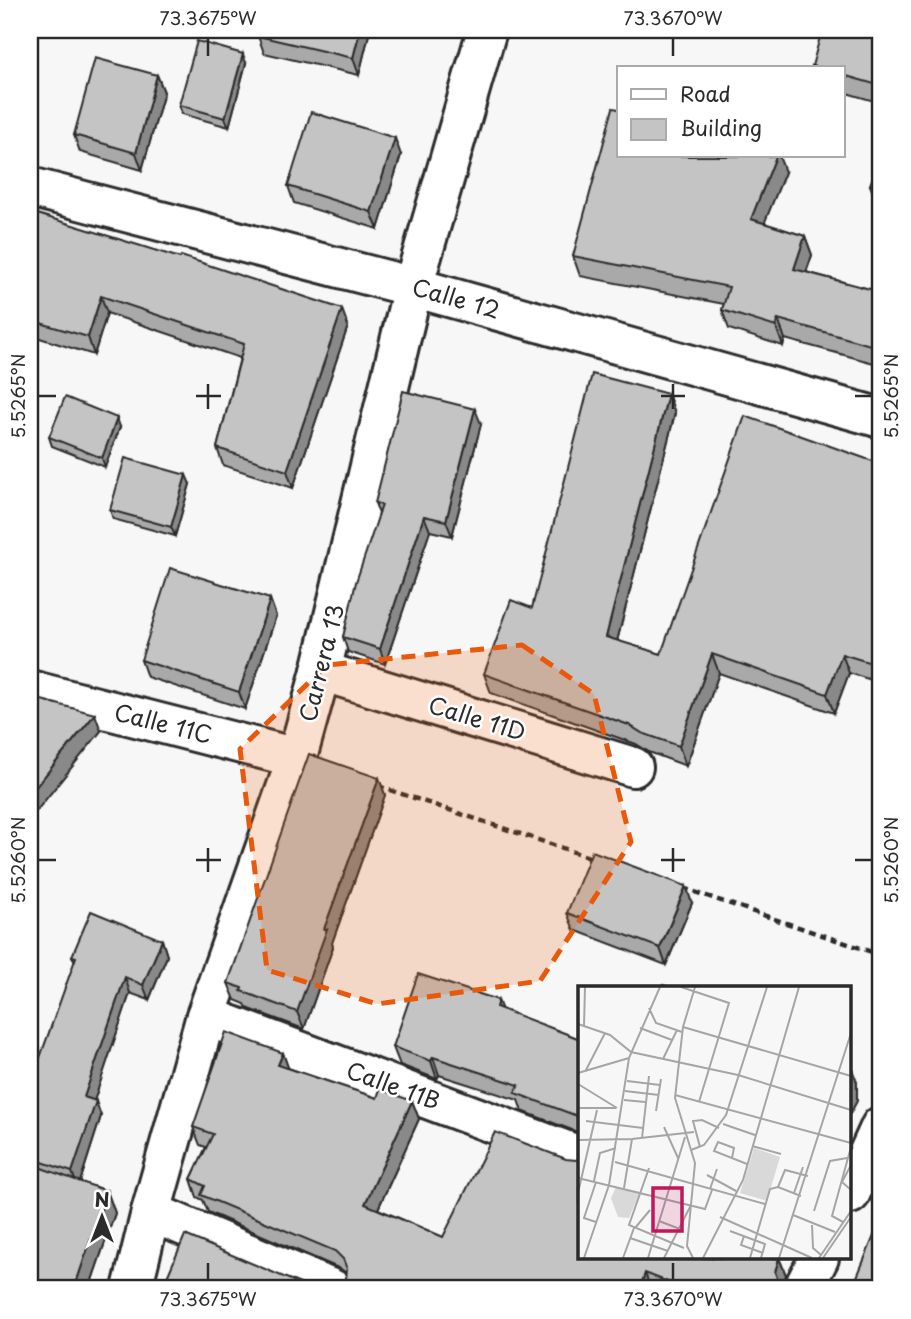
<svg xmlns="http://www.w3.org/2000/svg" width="911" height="1319" font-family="'Playpen Sans',sans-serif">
  <rect width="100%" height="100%" fill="#f7f7f7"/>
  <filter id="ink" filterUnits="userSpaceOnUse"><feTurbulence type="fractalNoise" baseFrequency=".0143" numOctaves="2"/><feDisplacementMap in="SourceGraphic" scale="14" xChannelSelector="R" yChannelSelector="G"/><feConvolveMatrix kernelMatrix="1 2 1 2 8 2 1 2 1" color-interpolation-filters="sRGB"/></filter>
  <g filter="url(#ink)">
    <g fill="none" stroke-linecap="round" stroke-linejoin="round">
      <defs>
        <g id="street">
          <polyline points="30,187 413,287 881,418"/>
          <polyline points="321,671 633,767"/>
          <polyline points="30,690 297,758"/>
          <polyline points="206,1016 580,1156"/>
          <polyline points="850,1194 881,1126"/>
          <polyline points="151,1212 332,1289"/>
          <polyline points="132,1289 151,1212 206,1016 297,758 321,671 413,287 487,30"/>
          <polyline points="803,1289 819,1258"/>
        </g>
      </defs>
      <use href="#street" stroke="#2b2b2b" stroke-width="44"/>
      <g stroke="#2b2b2b" stroke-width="4.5" stroke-dasharray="7 5" stroke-linecap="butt">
        <polyline points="378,786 592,858"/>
        <polyline points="683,888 881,955"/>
      </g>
      <use href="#street" stroke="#fff" stroke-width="38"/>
    </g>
    <g fill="#a9a9a9" stroke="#2b2b2b" stroke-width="2">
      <polygon points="370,30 359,75 264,53 258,36"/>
      <polygon points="881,30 881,103 843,92 843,68 813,68 812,66"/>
      <polygon points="246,63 229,127 182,114 179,105"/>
      <polygon points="157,75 164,92 142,170 80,152 74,135"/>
      <polygon points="401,155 378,229 294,203 288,186"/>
      <polygon points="881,157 881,205 877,204 870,185"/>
      <polygon points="785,172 764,223 805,236 812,255 806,272 881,292 881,365 785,339 783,346 729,329 722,310 724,304 580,276 573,256"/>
      <polygon points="30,226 348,326 293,488 223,465 217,448 240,358 107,313 94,355 30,335"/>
      <polygon points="668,394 675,413 617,641 661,654 881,464 881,683 849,673 834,713 719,673 686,766 649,752 636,744 491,693 484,674 532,608"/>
      <polygon points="481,424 452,536 430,531 385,664 348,652 343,637 379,514 375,503"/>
      <polygon points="120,427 105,467 52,446 49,437"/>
      <polygon points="190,484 175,536 113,519 110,510"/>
      <polygon points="270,599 276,616 245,709 147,677 141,660"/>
      <polygon points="379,778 385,795 332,943 333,947 304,1029 247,1008 245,1004 235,1000 228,983"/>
      <polygon points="692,903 666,965 574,930 567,913"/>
      <polygon points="162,940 167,956 149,1000 130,993 94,1100 101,1116 80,1182 107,1191 115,1213 89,1289 30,1289 30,1080 32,1080 75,962 72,956"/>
      <polygon points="502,1010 580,1039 580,1133 522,1111 518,1100 439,1075 437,1079 400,1065 393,1047"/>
      <polygon points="283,1053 288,1068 377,1098 412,1101 419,1119 378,1209 443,1237 779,1258 786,1275 782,1287 785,1289 338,1289 346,1279 347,1274 341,1269 208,1212 203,1200 197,1197 191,1179 206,1147 200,1145 193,1127"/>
    </g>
    <g fill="#898989" stroke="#2b2b2b" stroke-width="2">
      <polygon points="360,30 370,30 359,75 353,58"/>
      <polygon points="243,54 246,63 229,127 225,118"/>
      <polygon points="157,75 164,92 142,170 136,153"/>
      <polygon points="395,138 401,155 378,229 371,212"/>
      <polygon points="776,156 779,156 785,172 758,239 751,219"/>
      <polygon points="805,236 812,255 801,288 794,269"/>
      <polygon points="101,296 107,313 94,355 88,337"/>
      <polygon points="342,309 348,326 293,488 287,471"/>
      <polygon points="778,319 785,339 783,346 776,327"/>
      <polygon points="668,394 675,413 613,657 606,637"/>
      <polygon points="475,409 481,424 452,536 446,521"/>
      <polygon points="117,418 120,427 105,467 102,458"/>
      <polygon points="186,475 190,484 175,536 171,527"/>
      <polygon points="424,516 430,531 385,664 380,649"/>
      <polygon points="270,599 276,616 245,709 239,692"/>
      <polygon points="712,654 719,673 686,766 679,746"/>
      <polygon points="842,654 849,673 834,713 827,694"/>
      <polygon points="95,714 101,731 30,819 30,794"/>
      <polygon points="379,778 385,795 332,943 333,947 304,1029 297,1012 324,929"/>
      <polygon points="686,886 692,903 666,965 660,948"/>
      <polygon points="162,940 167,956 149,1000 143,985"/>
      <polygon points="125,977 130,993 90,1113 84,1097"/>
      <polygon points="498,1000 505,1018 496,1007"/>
      <polygon points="283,1053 289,1070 278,1065"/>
      <polygon points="433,1057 439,1075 437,1079 431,1061"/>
      <polygon points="850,1064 857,1082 857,1101 850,1114"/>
      <polygon points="96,1101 101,1116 78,1188 72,1172"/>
      <polygon points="412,1101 419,1119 372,1222 365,1204"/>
      <polygon points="107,1191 115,1213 89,1289 74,1289"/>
      <polygon points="779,1258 786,1275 781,1289 775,1272"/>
      <polygon points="645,1273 651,1289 642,1289 641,1285"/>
    </g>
    <g fill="#c4c4c4" stroke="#2b2b2b" stroke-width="2">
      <polygon points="259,30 360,30 353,58 258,36"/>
      <polygon points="822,30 881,30 881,86 843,75 843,68 820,68 812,66"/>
      <polygon points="197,41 243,54 225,118 179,105"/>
      <polygon points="95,58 157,75 136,153 74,135"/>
      <polygon points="613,108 619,109 619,156 776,156 751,219 805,236 794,269 881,292 881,348 778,319 776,327 722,310 729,287 573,256"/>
      <polygon points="311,112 395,138 371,212 288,186"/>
      <polygon points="881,157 881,187 870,185"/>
      <polygon points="34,213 180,258 181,256 342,309 287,471 217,448 244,344 101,296 88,337 30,320 30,226"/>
      <polygon points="592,374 668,394 606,637 661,654 745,416 881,464 881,666 842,654 827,694 712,654 679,746 642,733 629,725 484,674 511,600 532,608"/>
      <polygon points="403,391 475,409 446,521 424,516 380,649 343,637 356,582 382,505 375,503"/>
      <polygon points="65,397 117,418 102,458 49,437"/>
      <polygon points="125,458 186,475 171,527 110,510"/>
      <polygon points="170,568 270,599 239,692 141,660"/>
      <polygon points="30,697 95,714 30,794"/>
      <polygon points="309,754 379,778 324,929 327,929 297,1012 241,991 242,988 228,983"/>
      <polygon points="592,851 686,886 660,948 567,913"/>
      <polygon points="91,911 162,940 143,985 125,977 84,1097 96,1101 72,1172 30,1158 30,1080 32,1080 76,957 72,956"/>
      <polygon points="418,974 498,1000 496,1007 580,1039 580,1117 515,1093 519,1085 433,1057 431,1061 393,1047"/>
      <polygon points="663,985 672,988 661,988"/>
      <polygon points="226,1032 283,1053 278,1065 377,1098 380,1089 412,1101 365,1204 443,1237 495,1132 566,1159 576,1160 580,1158 580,1258 779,1258 775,1272 778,1282 785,1289 686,1289 645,1273 641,1285 637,1284 635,1289 338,1289 346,1279 347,1269 343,1259 335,1251 201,1195 205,1186 191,1179 213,1134 193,1127"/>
      <polygon points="30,1164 107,1191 74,1289 30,1289"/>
      <polygon points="881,1219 881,1289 852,1289"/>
      <polygon points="185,1235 312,1289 162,1289"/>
      <polygon points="818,1278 838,1289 809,1289"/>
    </g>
  </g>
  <path fill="#e8590c" fill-opacity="0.2" stroke="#e8590c" stroke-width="5" stroke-dasharray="14 9" stroke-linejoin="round" d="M522,645L594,694L631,842L540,981L377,1004L267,970L240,749L327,665Z"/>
  <path fill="none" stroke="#2b2b2b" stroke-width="2.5" d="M208,38V56M673,38V56M208,384V409M673,384V409M38,396H56M196,396H221M661,396H685M855,396H872M208,848V872M673,848V872M38,860H56M196,860H221M661,860H685M855,860H872M208,1263V1280M673,1263V1280"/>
  <g text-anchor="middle" stroke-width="5" stroke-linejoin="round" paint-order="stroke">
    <g font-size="23" fill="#2b2b2b" stroke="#fff">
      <text transform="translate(456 299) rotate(16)" y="8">Calle 12</text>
      <text transform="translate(322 663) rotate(-76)" y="8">Carrera 13</text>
      <text transform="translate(477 719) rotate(17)" y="8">Calle 11D</text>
      <text transform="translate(163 724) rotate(14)" y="8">Calle 11C</text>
      <text transform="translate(393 1086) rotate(20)" y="8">Calle 11B</text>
    </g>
  </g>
  <g transform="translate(578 986)">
    <rect width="273" height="273" fill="#f7f7f7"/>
    <path d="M176,162L202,171L189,215L162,207ZM38,201L62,206L51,232L40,231L33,212Z" fill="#d9d9d9"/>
    <path fill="none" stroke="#a5a5a5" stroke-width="2" d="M103,1L151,17L121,116M71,22L78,37L104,46M0,38L32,49L53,66L160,89L273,124M6,40L7,1M105,41L273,90M62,42L94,54M85,73L99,44M8,84L27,47M0,87L51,72M49,95L82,99M0,98L39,122M47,105L81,109M97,109L273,157M46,114L67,116M0,122H38M78,125L83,93M8,135L65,142M145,138L177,149M86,141L100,172M64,152L71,90M0,154L54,153L116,146M174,160L203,168M122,161L115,135L124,134L141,142M113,164L126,159L148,129L189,1M154,172L156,162L140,156L136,165L169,178M37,176L187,218M273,179L264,196L273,204M71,182L51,239L106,262M129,189L158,205M0,192L127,223L134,204M16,195L22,167L38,162M200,201L207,184L230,190M46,202L54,153M132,203L139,183M0,207L19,124M216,207L225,181M236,225L252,175L269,172M215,229L257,246M142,231L234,272M81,235L102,243M18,236L6,232L18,196M265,236L254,230L273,161M234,239L235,262L243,269M57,242L72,224M152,245L187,258L183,272M166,250L163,259L185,267M52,252L90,265M6,272L31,199L51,72L82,1M45,272L56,242M70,272L107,151M86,272L113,219M115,272L109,260L117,177L97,112L105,41L117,1M125,272L165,194L221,1M172,272L192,203L200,201L223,210M201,272L273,47M241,272L273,225M245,272L273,231"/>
    <path fill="#c2185b" fill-opacity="0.15" stroke="#c2185b" stroke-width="3.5" d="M75,202H104V245H75Z"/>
    <rect width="273" height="273" fill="none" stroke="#2b2b2b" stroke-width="3.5"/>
  </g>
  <rect width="911" height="1319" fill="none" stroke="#fff" stroke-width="77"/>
  <rect x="617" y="66" width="228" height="91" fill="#ffffff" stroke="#aaaaaa" stroke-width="2"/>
  <rect x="631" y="89" width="35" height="10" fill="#ffffff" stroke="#aaaaaa" stroke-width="2"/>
  <text x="680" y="102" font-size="21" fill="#2b2b2b">Road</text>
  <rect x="631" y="119" width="35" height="21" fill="#c4c4c4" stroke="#aaaaaa" stroke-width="2"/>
  <text x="680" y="136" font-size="21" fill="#2b2b2b">Building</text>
  <g transform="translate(102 1217)" stroke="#ffffff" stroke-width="5" paint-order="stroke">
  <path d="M0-5L12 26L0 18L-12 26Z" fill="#2b2b2b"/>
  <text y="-10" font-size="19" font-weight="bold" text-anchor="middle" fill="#2b2b2b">N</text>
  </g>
  <rect x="38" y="38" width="834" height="1242" fill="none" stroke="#2b2b2b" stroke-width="2.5"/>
  <g font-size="18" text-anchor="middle" fill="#2b2b2b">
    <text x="208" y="25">73.3675°W</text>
    <text x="673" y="25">73.3670°W</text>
    <text transform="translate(19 396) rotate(-90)" y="6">5.5265°N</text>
    <text transform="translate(892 396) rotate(-90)" y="6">5.5265°N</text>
    <text transform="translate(19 860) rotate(-90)" y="6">5.5260°N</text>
    <text transform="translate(892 860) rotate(-90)" y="6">5.5260°N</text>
    <text x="208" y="1306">73.3675°W</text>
    <text x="673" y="1306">73.3670°W</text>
  </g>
</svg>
